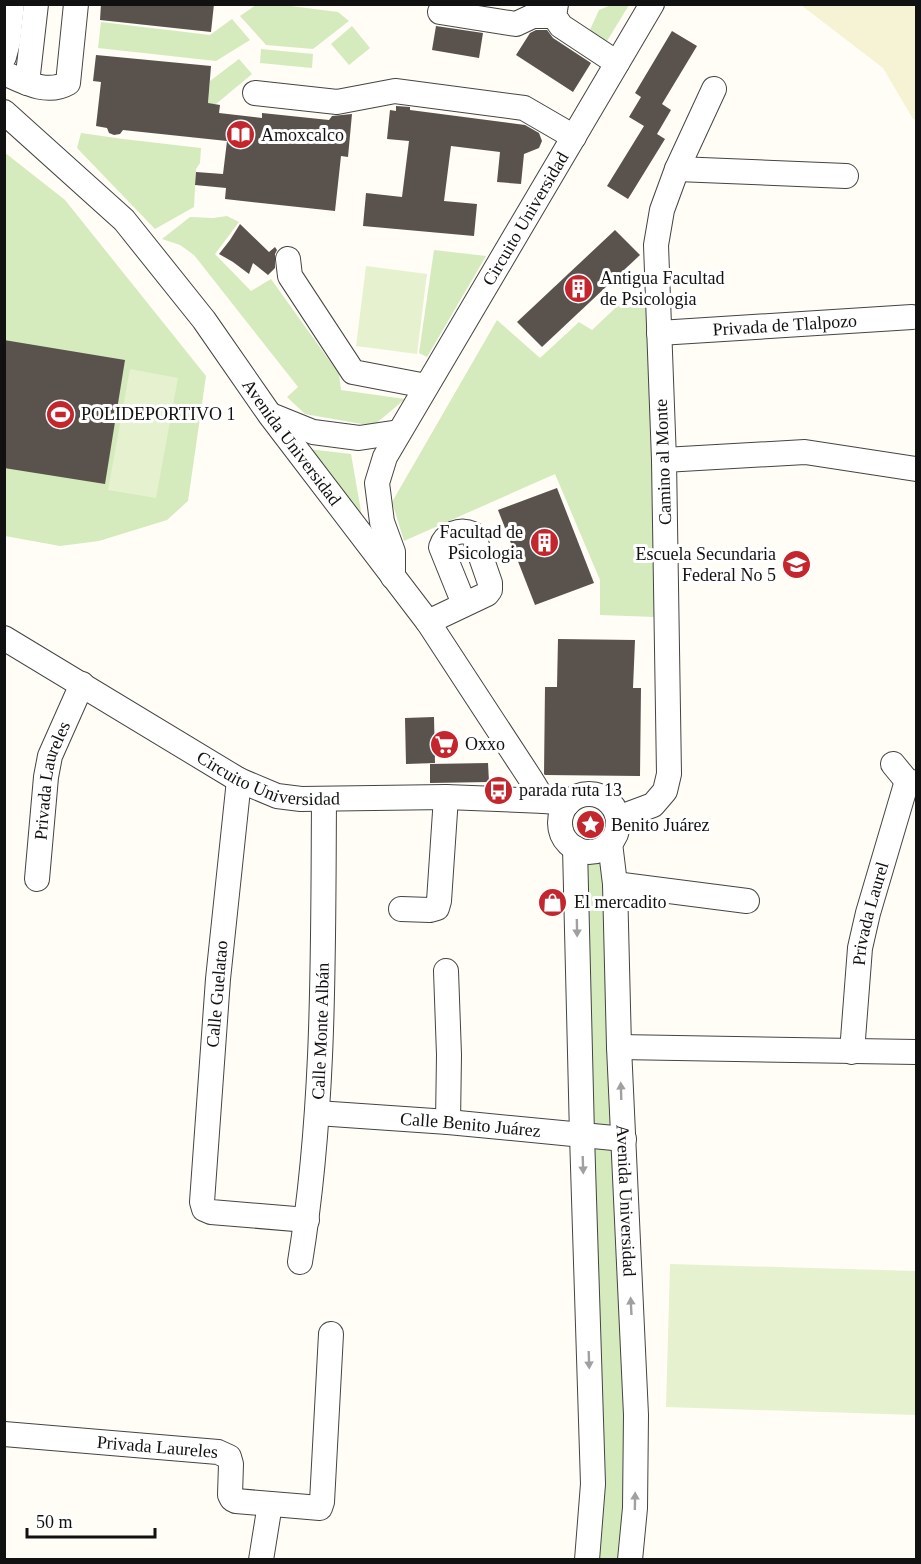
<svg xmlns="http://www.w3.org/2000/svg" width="921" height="1564" font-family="'Times New Roman',serif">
  <rect width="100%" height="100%" fill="#fffdf5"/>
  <polygon fill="#f6f3d4" points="801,5 916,5 916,120 913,119 883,68"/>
  <g fill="#d5ebbd">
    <polygon points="275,4 338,12 349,21 313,49 266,45 240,16 256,5"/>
    <polygon points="611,5 629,5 604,46 588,34 599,10"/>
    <polygon points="232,19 250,40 216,61 98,48 101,22 210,35"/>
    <polygon points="352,26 370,48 349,65 331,44"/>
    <polygon points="261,49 313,54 312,68 260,63"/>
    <polygon points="239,59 252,74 216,104 208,104 210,81"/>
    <polygon points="81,133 123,139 201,148 200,163 196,169 194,207 155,229 77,148"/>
    <polygon points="4,152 65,200 206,376 188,501 167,520 99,541 60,546 5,536"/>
    <polygon points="227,216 239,222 215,254 251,291 271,279 339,374 341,390 405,399 373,426 305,414 287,397 298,387 194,255 180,245 162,239 190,217 213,218"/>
    <polygon points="434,250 486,256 427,357 419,353"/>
    <polygon points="653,293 655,617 600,615 600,580 555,474 404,541 392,502 497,320 540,358 579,322 592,330 627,297"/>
    <polygon points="308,449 351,454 362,517"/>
    <polygon points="606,858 614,1129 590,1126 581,859"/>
    <polygon points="589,1142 619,1146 630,1485 623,1559 595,1559"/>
  </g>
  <g fill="#e6f2cf">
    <polygon points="366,266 427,274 417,354 356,346"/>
    <polygon points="130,369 178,378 156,498 108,490"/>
    <polygon points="670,1264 916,1271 916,1415 666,1407"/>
  </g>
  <g fill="#5a524d">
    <polygon points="101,4 214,4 211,32 100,20"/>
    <polygon points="436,26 483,33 479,58 432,50"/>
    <polygon points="536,30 547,30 553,38 591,63 573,92 516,55 530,33"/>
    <polygon points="672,31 697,46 662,104 671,110 657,134 665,139 628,199 607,186 644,126 629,117 641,97 635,93"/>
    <polygon points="96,55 211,66 208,103 220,105 219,113 262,118 262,113 329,120 332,116 352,114 348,157 341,156 335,211 225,199 226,188 195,185 196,172 223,174 227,141 123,130 120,134 114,135 109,133 107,128 96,126 101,82 93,81"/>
    <polygon points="396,106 410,107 410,110 525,125 539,133 542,141 539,148 524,154 521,184 497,182 500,152 451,146 444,201 477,204 474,236 363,226 366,193 402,197 409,141 387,139 390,110 396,111"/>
    <polygon points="240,224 269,252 275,247 277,250 275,254 275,268 268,275 253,263 249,274 233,262 219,254 230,240"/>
    <polygon points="615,230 640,255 542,347 517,322"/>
    <polygon points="4,340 125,360 105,484 4,468"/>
    <polygon points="557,488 594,583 535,605 498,510"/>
    <polygon points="558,639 635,640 633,688 641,688 640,776 545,775 544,774 545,687 557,687"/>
    <polygon points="434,717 435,763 406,764 405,718"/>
    <polygon points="488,763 489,782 430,783 430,764"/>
  </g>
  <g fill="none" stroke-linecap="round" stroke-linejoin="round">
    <defs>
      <g id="minor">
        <polyline points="556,4 554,16 561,26 617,63"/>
        <polyline points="440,12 516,24 533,16 554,16"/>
        <polyline points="4,57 8,42 12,4"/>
        <path d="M4,73C24,82 47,95 68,83L76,4"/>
        <polyline points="27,83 36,4"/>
        <polyline points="255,93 337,102 395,91 524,108 574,137"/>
        <path id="s1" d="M4,112L124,220L204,320L270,415L428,622L530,778L544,801"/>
        <polyline points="677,169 846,176"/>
        <polyline points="288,259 290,276 353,372 426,386"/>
        <path id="s2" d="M659,333L912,317"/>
        <polyline points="271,415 313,432 359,438 399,432"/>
        <polyline points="664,460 805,452 916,469"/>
        <path id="s3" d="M393,577V552L382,522L377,483L385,457L652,4"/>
        <path d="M428,622L487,594L490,590V583L473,534C460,528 445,534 441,547L464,604"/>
        <path id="s4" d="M4,638L239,780L277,796L301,799L446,797L544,801L568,803"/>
        <polyline points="893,764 907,781 916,783"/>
        <polyline points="239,780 218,979 202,1202 204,1209 211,1212 307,1220"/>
        <circle cx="589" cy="823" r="29"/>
        <polyline points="618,818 653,805 665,791 669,774 664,460 656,245 662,210 677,169 714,89"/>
        <path id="s5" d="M610,843L615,884L619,1047L636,1415L635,1508L630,1560"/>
        <polyline points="575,848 582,1135 593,1484 587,1560"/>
        <path id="s6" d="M37,879L46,777L50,756L82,684"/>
        <polyline points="615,884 747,901"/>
        <polyline points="401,909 430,910 437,908 439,901 446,797"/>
        <polyline points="446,971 449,1055 448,1122"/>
        <polyline points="619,1047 916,1052"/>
        <path id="s7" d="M852,1052L860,948L868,913L907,781"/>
        <path id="s8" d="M317,1113L448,1122L624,1139"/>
        <path id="s9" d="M300,1262C325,1109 323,953 324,799"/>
        <path id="s10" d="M4,1434L218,1452L229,1457L231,1464L230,1495L232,1499L236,1501L320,1508L322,1502L331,1334"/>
        <polyline points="261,1560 270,1504"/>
      </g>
    </defs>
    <use href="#minor" stroke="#444" stroke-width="26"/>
    <use href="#minor" stroke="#fff" stroke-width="24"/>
  </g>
  <defs><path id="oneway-solid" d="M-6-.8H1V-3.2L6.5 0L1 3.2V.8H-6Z" transform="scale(1.5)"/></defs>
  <g fill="#a0a0a0">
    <use href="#oneway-solid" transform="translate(577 928) rotate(89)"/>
    <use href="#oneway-solid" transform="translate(621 1091) rotate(-92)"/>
    <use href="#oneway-solid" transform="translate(583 1165) rotate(88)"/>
    <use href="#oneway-solid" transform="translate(631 1306) rotate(-93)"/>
    <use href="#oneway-solid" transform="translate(589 1360) rotate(88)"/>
    <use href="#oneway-solid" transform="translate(635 1501) rotate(-89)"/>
  </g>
  <defs>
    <symbol id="library-disc" viewBox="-11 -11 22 22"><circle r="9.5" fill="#c4262e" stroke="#fff"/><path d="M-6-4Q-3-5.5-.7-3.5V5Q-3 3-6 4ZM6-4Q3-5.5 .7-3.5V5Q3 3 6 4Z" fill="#fff"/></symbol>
    <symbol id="building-disc" viewBox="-11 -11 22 22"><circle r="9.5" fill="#c4262e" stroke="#fff"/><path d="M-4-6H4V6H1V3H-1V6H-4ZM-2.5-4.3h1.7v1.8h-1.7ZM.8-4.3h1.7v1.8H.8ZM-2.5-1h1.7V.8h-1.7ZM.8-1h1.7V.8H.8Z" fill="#fff"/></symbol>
    <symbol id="stadium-disc" viewBox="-11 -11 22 22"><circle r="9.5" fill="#c4262e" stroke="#fff"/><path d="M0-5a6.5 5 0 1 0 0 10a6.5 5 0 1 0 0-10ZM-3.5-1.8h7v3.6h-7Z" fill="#fff"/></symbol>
    <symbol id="school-disc" viewBox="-11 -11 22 22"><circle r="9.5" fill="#c4262e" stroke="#fff"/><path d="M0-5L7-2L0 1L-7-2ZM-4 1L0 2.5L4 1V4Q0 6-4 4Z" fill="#fff"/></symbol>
    <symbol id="supermarket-disc" viewBox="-11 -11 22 22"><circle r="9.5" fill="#c4262e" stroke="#fff"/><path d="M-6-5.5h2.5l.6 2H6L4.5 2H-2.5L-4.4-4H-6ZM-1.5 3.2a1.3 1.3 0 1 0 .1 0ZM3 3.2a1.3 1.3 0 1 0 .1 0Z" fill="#fff"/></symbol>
    <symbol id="bus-disc" viewBox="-11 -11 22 22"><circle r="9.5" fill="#c4262e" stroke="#fff"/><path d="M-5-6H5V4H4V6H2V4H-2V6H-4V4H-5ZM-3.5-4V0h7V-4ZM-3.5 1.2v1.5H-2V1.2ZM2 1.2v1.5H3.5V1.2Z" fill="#fff"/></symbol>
    <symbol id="sight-disc" viewBox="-11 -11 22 22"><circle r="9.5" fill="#c4262e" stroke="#fff"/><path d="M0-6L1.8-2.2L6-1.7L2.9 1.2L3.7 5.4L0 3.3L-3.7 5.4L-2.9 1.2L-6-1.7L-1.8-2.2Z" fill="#fff"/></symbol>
    <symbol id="shop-disc" viewBox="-11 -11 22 22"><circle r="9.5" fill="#c4262e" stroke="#fff"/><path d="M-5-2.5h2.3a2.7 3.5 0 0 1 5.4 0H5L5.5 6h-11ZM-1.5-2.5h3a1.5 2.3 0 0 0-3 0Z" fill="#fff"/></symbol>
  </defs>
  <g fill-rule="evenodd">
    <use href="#library-disc" x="224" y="118" width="33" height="33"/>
    <use href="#building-disc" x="562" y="272" width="33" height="33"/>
    <use href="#stadium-disc" x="44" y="398" width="33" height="33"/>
    <use href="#building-disc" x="528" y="526" width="33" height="33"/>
    <use href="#school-disc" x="780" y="548" width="33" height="33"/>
    <use href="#supermarket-disc" x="428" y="728" width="33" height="33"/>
    <use href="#bus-disc" x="482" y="774" width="33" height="33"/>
    <use href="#sight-disc" x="574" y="808" width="33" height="33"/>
    <use href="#shop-disc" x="536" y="886" width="33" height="33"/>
  </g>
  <g text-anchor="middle" stroke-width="6" stroke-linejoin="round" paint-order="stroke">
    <g font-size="18" fill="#111" stroke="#fff" text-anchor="start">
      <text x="261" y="141">Amoxcalco</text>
      <text x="600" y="284">Antigua Facultad<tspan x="600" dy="21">de Psicologia</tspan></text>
      <text x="81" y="420">POLIDEPORTIVO 1</text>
      <text x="523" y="538" text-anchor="end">Facultad de<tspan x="523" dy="21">Psicologia</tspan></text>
      <text x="776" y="560" text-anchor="end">Escuela Secundaria<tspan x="776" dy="21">Federal No 5</tspan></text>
      <text x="465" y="750">Oxxo</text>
      <text x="519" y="796">parada ruta 13</text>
      <text x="611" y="831">Benito Juárez</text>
      <text x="574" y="908">El mercadito</text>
    </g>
    <g font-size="18" fill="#111" stroke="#fff">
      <text dy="6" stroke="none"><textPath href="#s3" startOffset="400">Circuito Universidad</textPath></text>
      <text dy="6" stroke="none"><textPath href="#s2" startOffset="126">Privada de Tlalpozo</textPath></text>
      <text dy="6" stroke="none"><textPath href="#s1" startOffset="440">Avenida Universidad</textPath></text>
      <text transform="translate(663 462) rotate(-92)" y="6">Camino al Monte</text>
      <text dy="6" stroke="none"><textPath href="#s4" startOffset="303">Circuito Universidad</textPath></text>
      <text dy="6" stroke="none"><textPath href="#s6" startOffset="100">Privada Laureles</textPath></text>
      <text dy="6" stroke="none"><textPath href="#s7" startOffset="140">Privada Laurel</textPath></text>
      <text transform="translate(217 994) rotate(-85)" y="6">Calle Guelatao</text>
      <text dy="6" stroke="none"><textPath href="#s9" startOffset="232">Calle Monte Albán</textPath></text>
      <text dy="6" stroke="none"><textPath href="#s8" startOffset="154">Calle Benito Juárez</textPath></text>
      <text dy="6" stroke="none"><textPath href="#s5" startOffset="358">Avenida Universidad</textPath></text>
      <text dy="6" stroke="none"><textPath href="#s10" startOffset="154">Privada Laureles</textPath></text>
    </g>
  </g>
  <rect width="921" height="1564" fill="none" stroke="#111111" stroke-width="12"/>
  <path d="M27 1528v9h128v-9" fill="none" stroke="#111111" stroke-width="3"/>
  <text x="36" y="1528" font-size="18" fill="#111111" stroke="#ffffff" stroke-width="4.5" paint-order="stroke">50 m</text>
</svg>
